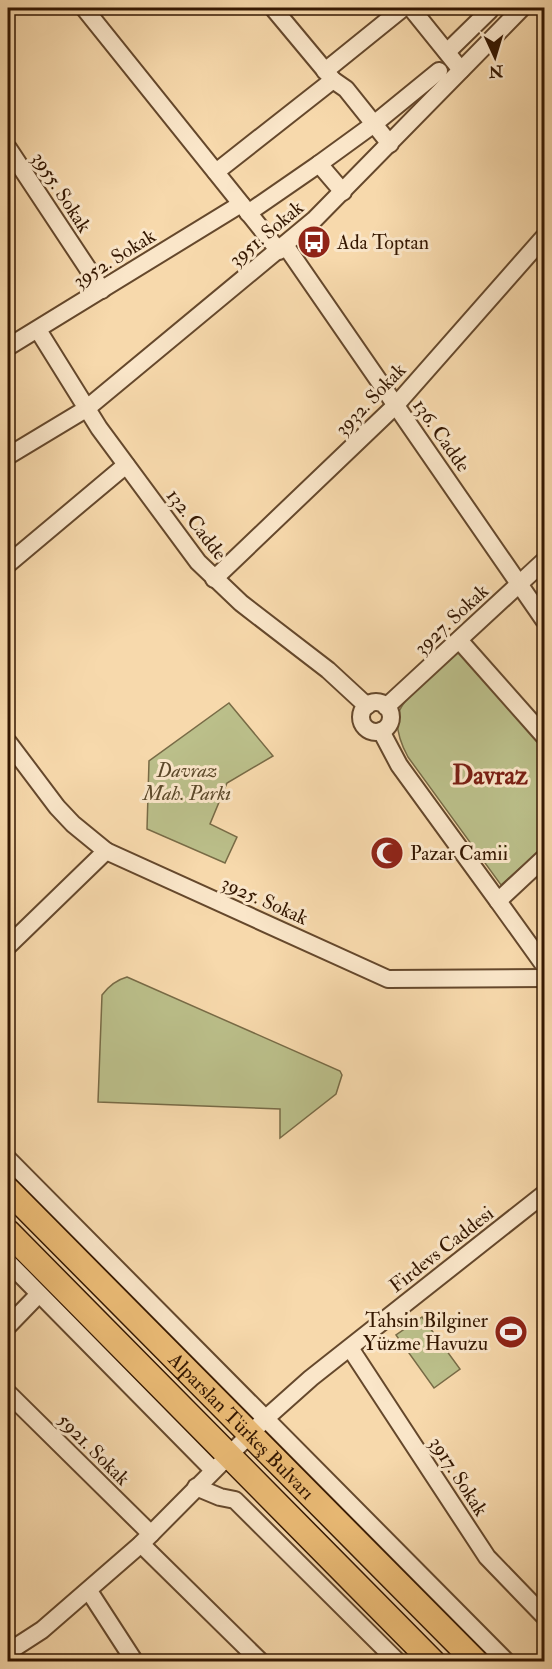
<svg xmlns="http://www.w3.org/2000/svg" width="552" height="1669" font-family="'IM FELL Double Pica',serif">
  <rect width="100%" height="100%" fill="#f7d9ac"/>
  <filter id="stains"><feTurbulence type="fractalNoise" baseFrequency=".00333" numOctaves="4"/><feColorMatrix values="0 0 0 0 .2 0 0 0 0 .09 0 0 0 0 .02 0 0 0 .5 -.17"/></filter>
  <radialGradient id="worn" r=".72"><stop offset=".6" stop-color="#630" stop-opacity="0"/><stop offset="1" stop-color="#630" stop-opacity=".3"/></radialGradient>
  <g fill="#bbbf8a" stroke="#786b46" stroke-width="1.5">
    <path d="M459,652L544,747V847L501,885L408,757C401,744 394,727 399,712C404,696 445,664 459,652Z"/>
    <polygon points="229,703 273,756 227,783 210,824 237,837 225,863 147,829 149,761"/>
    <path d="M127,977L340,1071L342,1075L336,1094L280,1138V1109L98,1102L102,995C108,987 116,980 127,977Z"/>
    <polygon points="422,1317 460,1369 434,1388 396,1335"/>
  </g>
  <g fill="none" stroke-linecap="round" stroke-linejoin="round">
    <defs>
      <g id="minor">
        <polyline points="84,8 279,251"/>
        <polyline points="273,8 333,80 346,89 390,144"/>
        <polyline points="411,8 461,70"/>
        <polyline points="447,52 490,10"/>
        <polyline points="325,71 403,8"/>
        <polyline points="8,148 102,290"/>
        <polyline points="319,164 374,124 439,71"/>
        <polyline points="216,172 333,80"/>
        <polyline points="248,213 319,164 343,192"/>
        <polyline points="285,245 544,620"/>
        <polyline points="38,330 99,428 198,562 241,603 328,670 367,706"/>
        <polyline points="8,347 241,204"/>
        <polyline points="8,456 86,409 314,220 522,8"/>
        <polyline points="8,564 126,465"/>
        <polyline points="214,579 396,405 544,237"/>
        <polyline points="459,640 544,736"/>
        <circle cx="376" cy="717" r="15"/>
        <polyline points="386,707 544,561"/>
        <polyline points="381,731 399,765 498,901"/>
        <polyline points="8,742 57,807 73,824 106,851"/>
        <polyline points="544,858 498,901 544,965"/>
        <polyline points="8,946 106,851 388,979 544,978"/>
        <polyline points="8,1159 507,1662"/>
        <polyline points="8,1262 213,1470"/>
        <polyline points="8,1326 39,1294"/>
        <polyline points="350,1348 487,1557 544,1616"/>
        <polyline points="8,1393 151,1534"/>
        <polyline points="196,1487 220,1497 235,1500 398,1662"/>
        <polyline points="141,1544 261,1662"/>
        <polyline points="89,1591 135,1662"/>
        <polyline points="8,1652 42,1630 141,1544 265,1419 311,1378 544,1194"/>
      </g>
      <g id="highway">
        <path id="s1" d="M8,1190L476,1662"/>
        <polyline points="8,1232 433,1662"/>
      </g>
    </defs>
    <use href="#minor" stroke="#65482c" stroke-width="20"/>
    <use href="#highway" stroke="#341701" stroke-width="27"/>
    <use href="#minor" stroke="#fae6c9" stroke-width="16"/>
    <use href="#highway" stroke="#ecbc76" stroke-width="24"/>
  </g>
  <defs>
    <symbol id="bus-disc" viewBox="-11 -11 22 22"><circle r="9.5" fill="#8f2418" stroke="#fae6c9"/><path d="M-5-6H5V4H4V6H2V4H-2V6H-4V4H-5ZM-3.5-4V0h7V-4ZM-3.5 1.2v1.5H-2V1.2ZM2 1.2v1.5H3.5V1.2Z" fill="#fff"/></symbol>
    <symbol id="mosque-disc" viewBox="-11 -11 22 22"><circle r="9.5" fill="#8f2418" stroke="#fae6c9"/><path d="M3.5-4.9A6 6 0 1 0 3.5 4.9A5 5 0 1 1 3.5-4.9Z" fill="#fff"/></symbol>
    <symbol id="stadium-disc" viewBox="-11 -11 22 22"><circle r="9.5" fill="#8f2418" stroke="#fae6c9"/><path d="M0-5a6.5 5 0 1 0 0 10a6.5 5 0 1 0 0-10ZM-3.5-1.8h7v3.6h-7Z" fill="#fff"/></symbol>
  </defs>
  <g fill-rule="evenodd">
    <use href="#bus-disc" x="295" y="223" width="38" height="38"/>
    <use href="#mosque-disc" x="368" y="834" width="38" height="38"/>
    <use href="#stadium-disc" x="492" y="1313" width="38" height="38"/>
  </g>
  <g text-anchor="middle" stroke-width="6" stroke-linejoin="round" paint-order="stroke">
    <g font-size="20" fill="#341701" stroke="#fae6c9">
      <text transform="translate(62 192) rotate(57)" y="7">3955. Sokak</text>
      <text transform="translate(266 233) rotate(-40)" y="7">3951. Sokak</text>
      <text transform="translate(114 258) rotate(-32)" y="7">3952. Sokak</text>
      <text transform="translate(370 399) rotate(-46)" y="7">3932. Sokak</text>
      <text transform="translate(442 435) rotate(55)" y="7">136. Cadde</text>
      <text transform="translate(197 524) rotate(52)" y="7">132. Cadde</text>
      <text transform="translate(451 619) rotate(-43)" y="7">3927. Sokak</text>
      <text transform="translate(265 900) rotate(24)" y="7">3925. Sokak</text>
      <text transform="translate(441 1249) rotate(-38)" y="7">Firdevs Caddesi</text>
      <text dy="7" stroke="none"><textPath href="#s1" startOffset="332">Alparslan Türkeş Bulvarı</textPath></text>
      <text transform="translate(94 1449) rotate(45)" y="7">5921. Sokak</text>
      <text transform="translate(459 1476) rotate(57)" y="7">3917. Sokak</text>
    </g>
    <g font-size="20" fill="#341701" stroke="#fae6c9" text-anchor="start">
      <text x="337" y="249">Ada Toptan</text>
      <text x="410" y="860">Pazar Camii</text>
      <text x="488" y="1327" text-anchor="end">Tahsin Bilginer<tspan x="488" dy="23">Yüzme Havuzu</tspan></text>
    </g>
    <g font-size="20" font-style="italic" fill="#5c492a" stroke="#fae6c9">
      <text x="187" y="777">Davraz<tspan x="187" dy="23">Mah. Parkı</tspan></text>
    </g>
    <g font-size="26" font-weight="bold" fill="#7a1f14" stroke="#fae6c9">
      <text x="490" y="784">Davraz</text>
    </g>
  </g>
  <rect width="552" height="1669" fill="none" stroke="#f7d9ac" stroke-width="30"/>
  <rect x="9" y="9" width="534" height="1651" fill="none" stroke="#341701" stroke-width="3"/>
  <rect x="15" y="15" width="522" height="1639" fill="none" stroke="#341701" stroke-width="1.5"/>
  <g transform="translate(495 57) rotate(176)" stroke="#fae6c9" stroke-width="4.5" paint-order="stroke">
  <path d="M0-4.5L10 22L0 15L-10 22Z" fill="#341701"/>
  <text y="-9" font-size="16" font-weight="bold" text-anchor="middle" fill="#341701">N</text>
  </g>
  <rect width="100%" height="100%" filter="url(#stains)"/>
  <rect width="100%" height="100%" fill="url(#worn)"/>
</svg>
